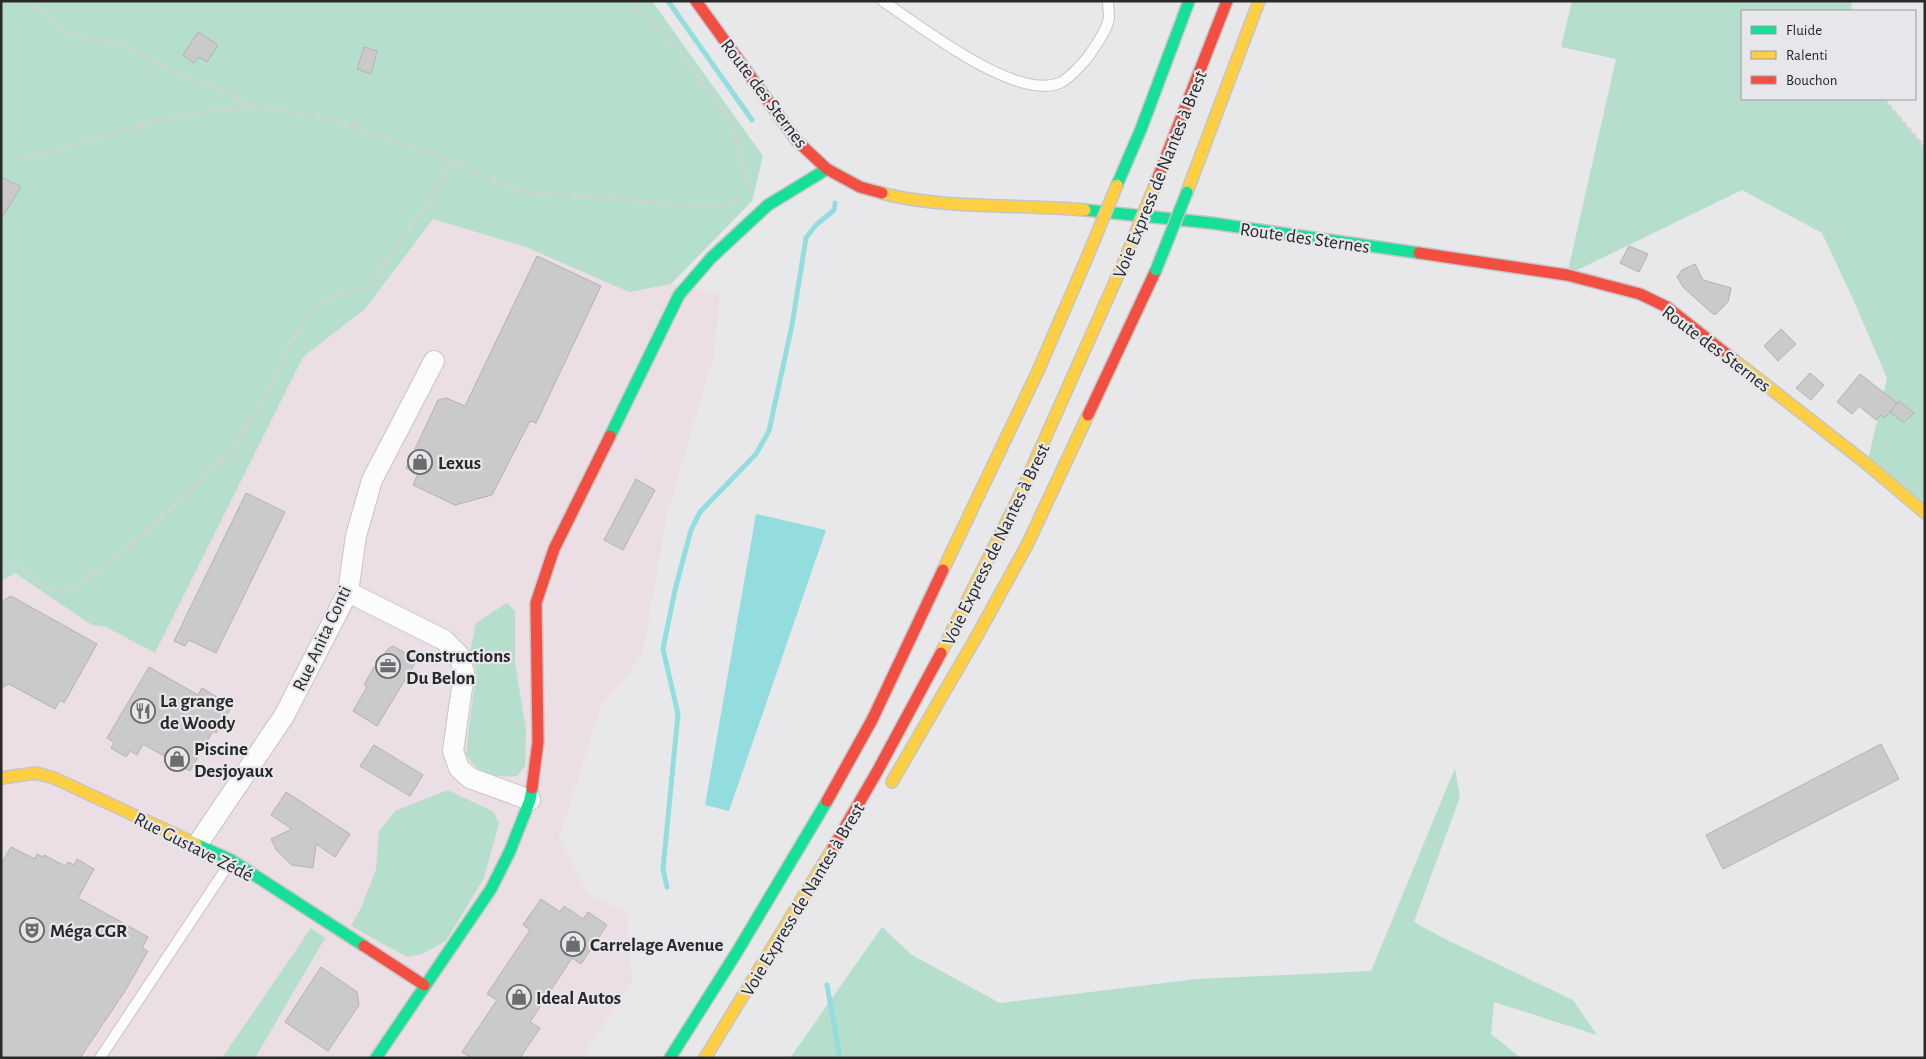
<svg xmlns="http://www.w3.org/2000/svg" width="1926" height="1059" font-family="'Alegreya Sans',sans-serif">
  <rect width="100%" height="100%" fill="#e8e8ea"/>
  <polygon fill="#ebdee5" points="433,219 526,247 671,284 720,294 715,352 667,514 643,655 601,706 559,838 587,893 627,913 632,981 582,1058 1,1058 1,581 15,573 92,625 106,627 155,653 303,357 365,309"/>
  <g fill="#b6decd">
    <polygon points="1,1 652,1 763,156 752,201 671,284 629,292 526,247 433,219 365,309 303,357 155,653 106,627 92,625 15,573 1,581"/>
    <polygon points="1572,1 1850,1 1852,11 1742,11 1742,99 1884,99 1925,148 1925,513 1867,464 1887,378 1853,299 1822,233 1742,190 1567,275 1616,59 1561,47"/>
    <path d="M507,603L515,611V663L526,730L525,766L517,776C493,778 477,775 466,753L476,671L470,652L476,623Z"/>
    <polygon points="1455,768 1460,797 1414,922 1445,939 1573,1000 1597,1035 1494,1002 1491,1034 1521,1058 790,1058 882,927 912,955 1000,1003 1197,979 1371,971"/>
    <polygon points="448,790 494,812 499,823 484,878 446,941 422,954 407,957 351,926 362,906 376,869 379,831 395,811"/>
    <polygon points="311,928 325,938 255,1058 222,1058"/>
  </g>
  <polygon fill="#93ddde" points="756,514 826,530 729,811 705,805"/>
  <g fill="none" stroke-linecap="round" stroke-linejoin="round">
    <g stroke="#93ddde" stroke-width="5">
      <polyline points="668,1 752,120"/>
      <polyline points="667,887 663,869 678,714 663,649 675,590 691,530 700,512 756,454 769,431 792,325 806,238 816,225 834,210 835,203"/>
      <polyline points="827,985 840,1058"/>
    </g>
  </g>
  <g fill="#cbcacb" stroke="#b3b2b2">
    <polygon points="198,32 218,45 207,62 199,57 194,63 183,55"/>
    <polygon points="364,47 377,51 371,74 357,69"/>
    <polygon points="1,177 21,187 1,219"/>
    <polygon points="1629,246 1648,254 1639,272 1620,263"/>
    <polygon points="537,256 601,286 536,423 530,421 492,495 455,505 413,485 418,474 406,468 438,400 446,398 465,406"/>
    <polygon points="1695,264 1703,280 1731,288 1728,302 1716,314 1713,314 1684,288 1677,277 1682,270"/>
    <polygon points="1781,329 1796,344 1778,361 1764,346"/>
    <polygon points="1810,373 1824,385 1811,400 1796,388"/>
    <polygon points="1860,374 1897,403 1885,418 1881,415 1876,420 1859,406 1852,414 1837,402"/>
    <polygon points="1899,401 1914,413 1904,423 1890,412"/>
    <polygon points="636,479 655,490 623,550 604,540"/>
    <polygon points="246,493 285,512 216,653 189,640 185,646 174,641"/>
    <polygon points="11,596 97,644 64,703 60,700 55,709 9,684 1,688 1,602"/>
    <polygon points="393,646 417,660 377,726 353,711 367,687 364,685 374,667 375,668 388,649"/>
    <polygon points="149,667 198,695 202,688 232,706 216,733 213,731 190,771 143,744 137,755 130,751 126,757 111,748 114,742 107,738"/>
    <polygon points="1881,744 1899,779 1723,869 1706,835"/>
    <polygon points="374,745 423,775 410,796 360,766"/>
    <polygon points="286,792 350,834 335,857 316,844 313,868 292,865 277,851 271,839 292,829 271,815"/>
    <polygon points="11,847 35,859 37,854 43,857 44,855 65,866 68,862 74,865 77,859 94,869 78,898 148,937 142,948 148,951 125,991 80,1058 1,1058 1,864"/>
    <polygon points="541,899 560,912 564,906 583,919 588,912 607,925 581,964 572,958 530,1022 540,1028 520,1058 472,1058 462,1052 497,1000 487,994 530,930 523,925"/>
    <polygon points="321,967 357,992 359,1005 328,1051 285,1022"/>
  </g>
  <g fill="none" stroke-linecap="round" stroke-linejoin="round">
    <defs>
      <g id="lane">
        <path d="M883,1C920,26 1015,101 1060,83C1068,79 1082,64 1088,57C1095,46 1108,30 1109,17C1109,12 1108,6 1108,1"/>
        <polyline points="100,1058 231,861"/>
      </g>
      <g id="street">
        <polyline points="348,592 444,640 459,655 464,673 453,751 459,768 470,778 530,800"/>
        <polyline points="197,845 284,716 348,592 356,536 372,480 434,361"/>
      </g>
      <g id="fast">
        <polyline points="1117,185 1141,129 1189,1"/>
        <polyline points="1085,210 1211,223 1419,253"/>
        <polyline points="610,436 679,295 711,258 768,205 827,169"/>
        <polyline points="196,844 231,860 364,946"/>
        <polyline points="376,1058 491,889 510,851 530,800 532,788"/>
        <polyline points="670,1058 737,952 827,801"/>
      </g>
      <g id="slow">
        <polyline points="1187,192 1259,1"/>
        <path d="M882,193C902,199 922,201 943,203C990,207 1038,206 1085,210"/>
        <polyline points="1734,360 1867,464 1925,513"/>
        <polyline points="943,570 1038,371 1086,260"/>
        <polyline points="941,653 1018,499 1123,264"/>
        <polyline points="1,778 36,773 54,778 196,844"/>
        <polyline points="892,782 978,634 1027,545 1088,415"/>
        <polyline points="705,1058 833,848"/>
      </g>
      <g id="jam">
        <polyline points="696,1 797,141 827,169 860,187 882,193"/>
        <polyline points="1155,185 1227,1"/>
        <polyline points="1419,253 1567,275 1640,294 1667,307 1734,360"/>
        <polyline points="1088,415 1156,270"/>
        <polyline points="532,788 538,742 536,603 554,549 610,436"/>
        <polyline points="827,801 872,720 943,570"/>
        <polyline points="833,848 878,770 941,653"/>
        <polyline points="364,946 424,985"/>
      </g>
    </defs>
    <use href="#lane" stroke="#c5c5c7" stroke-width="12"/>
    <use href="#street" stroke="#c5c5c7" stroke-width="22"/>
    <use href="#fast" stroke="#c5c5c7" stroke-width="14"/>
    <use href="#slow" stroke="#c5c5c7" stroke-width="14"/>
    <use href="#jam" stroke="#c5c5c7" stroke-width="14"/>
    <g stroke="#d3d3d3" stroke-width="3" stroke-dasharray="5 2.5" stroke-linecap="butt">
      <polyline points="28,1 62,31 89,39 118,44 146,55 169,71 202,81 256,106 332,119 451,160 520,192 612,198 663,204 716,207 742,198"/>
      <polyline points="633,1 639,11 677,49 726,114 736,137 751,193"/>
      <polyline points="1850,1 1852,11"/>
      <polyline points="1884,99 1925,148"/>
      <polyline points="1,161 59,150 159,120 206,112 255,106"/>
      <polyline points="1,570 12,566 18,566 48,589 58,592 69,591 107,565 193,489 233,448 243,433 271,386 290,343 311,313 326,299 366,287 378,276 398,242 426,208 451,160"/>
    </g>
    <use href="#lane" stroke="#fcfcfc" stroke-width="10"/>
    <use href="#street" stroke="#fcfcfc" stroke-width="20"/>
    <use href="#fast" stroke="#16e098" stroke-width="11"/>
    <use href="#slow" stroke="#ffcf43" stroke-width="11"/>
    <use href="#jam" stroke="#f24e42" stroke-width="11"/>
    <defs>
      <polyline id="fast-bridge" points="1156,270 1187,192"/>
      <g id="slow-bridge">
        <polyline points="1086,260 1117,185"/>
        <polyline points="1123,264 1155,185"/>
      </g>
    </defs>
    <use href="#fast-bridge" stroke="#c5c5c7" stroke-width="14" stroke-linecap="butt"/>
    <use href="#slow-bridge" stroke="#c5c5c7" stroke-width="14" stroke-linecap="butt"/>
    <use href="#fast-bridge" stroke="#16e098" stroke-width="11"/>
    <use href="#slow-bridge" stroke="#ffcf43" stroke-width="11"/>
  </g>
  <defs>
    <symbol id="shop-ring" viewBox="-11 -11 22 22"><circle r="9.5" fill="#e7e7eb" stroke="#6c6c6e" stroke-width="1.5"/><path d="M-5-2.5h2.3a2.7 3.5 0 0 1 5.4 0H5L5.5 6h-11ZM-1.5-2.5h3a1.5 2.3 0 0 0-3 0Z" fill="#6c6c6e"/></symbol>
    <symbol id="office-ring" viewBox="-11 -11 22 22"><circle r="9.5" fill="#e7e7eb" stroke="#6c6c6e" stroke-width="1.5"/><path d="M-6-3h4V-5.5h4V-3h4V5H-6ZM-1-4.5V-3h2v-1.5ZM-6 0V1H6V0Z" fill="#6c6c6e"/></symbol>
    <symbol id="restaurant-ring" viewBox="-11 -11 22 22"><circle r="9.5" fill="#e7e7eb" stroke="#6c6c6e" stroke-width="1.5"/><path d="M-5-6h1v4h1v-4h1v4h1v-4h1v5L-1.5 .5V6h-2V.5L-5-1ZM5-6V6H3V1.5H1.5Q1.5-4 5-6Z" fill="#6c6c6e"/></symbol>
    <symbol id="theatre-ring" viewBox="-11 -11 22 22"><circle r="9.5" fill="#e7e7eb" stroke="#6c6c6e" stroke-width="1.5"/><path d="M-5-5.5Q0-4 5-5.5V0Q5 5 0 6Q-5 5-5 0ZM-3.3-2.5H-1v1.5H-3.3ZM1-2.5H3.3v1.5H1ZM-2.8 1Q0 5.5 2.8 1Z" fill="#6c6c6e"/></symbol>
  </defs>
  <g fill-rule="evenodd">
    <use href="#shop-ring" x="406" y="448" width="28" height="28"/>
    <use href="#office-ring" x="374" y="652" width="28" height="28"/>
    <use href="#restaurant-ring" x="129" y="697" width="28" height="28"/>
    <use href="#shop-ring" x="163" y="745" width="28" height="28"/>
    <use href="#theatre-ring" x="18" y="916" width="28" height="28"/>
    <use href="#shop-ring" x="559" y="930" width="28" height="28"/>
    <use href="#shop-ring" x="505" y="983" width="28" height="28"/>
  </g>
  <g text-anchor="middle" stroke-width="4.5" stroke-linejoin="round" paint-order="stroke">
    <g font-size="19" fill="#29292b" stroke="#e7e7eb">
      <text transform="translate(765 93) rotate(53)" y="7">Route des Sternes</text>
      <text transform="translate(1159 174) rotate(-68)" y="7">Voie Express de Nantes à Brest</text>
      <text transform="translate(1305 237) rotate(8)" y="7">Route des Sternes</text>
      <text transform="translate(1717 348) rotate(37)" y="7">Route des Sternes</text>
      <text transform="translate(995 544) rotate(-64)" y="7">Voie Express de Nantes à Brest</text>
      <text transform="translate(321 638) rotate(-65)" y="7">Rue Anita Conti</text>
      <text transform="translate(194 846) rotate(27)" y="7">Rue Gustave Zédé</text>
      <text transform="translate(802 899) rotate(-59)" y="7">Voie Express de Nantes à Brest</text>
    </g>
    <g font-size="19" font-weight="bold" fill="#29292b" stroke="#e7e7eb" text-anchor="start">
      <text x="438" y="469">Lexus</text>
      <text x="406" y="662">Constructions<tspan x="406" dy="22">Du Belon</tspan></text>
      <text x="160" y="707">La grange<tspan x="160" dy="22">de Woody</tspan></text>
      <text x="194" y="755">Piscine<tspan x="194" dy="22">Desjoyaux</tspan></text>
      <text x="50" y="937">Méga CGR</text>
      <text x="590" y="951">Carrelage Avenue</text>
      <text x="536" y="1004">Ideal Autos</text>
    </g>
  </g>
  <rect width="1926" height="1059" fill="none" stroke="#29292b" stroke-width="5"/>
  <rect x="1741" y="10" width="175" height="90" fill="#e7e7eb" stroke="#9b9b9e"/>
  <rect x="1751" y="26" width="25" height="8" fill="#16e098" stroke="#9b9b9e"/>
  <text x="1786" y="35" font-size="15" fill="#29292b">Fluide</text>
  <rect x="1751" y="51" width="25" height="8" fill="#ffcf43" stroke="#9b9b9e"/>
  <text x="1786" y="60" font-size="15" fill="#29292b">Ralenti</text>
  <rect x="1751" y="76" width="25" height="8" fill="#f24e42" stroke="#9b9b9e"/>
  <text x="1786" y="85" font-size="15" fill="#29292b">Bouchon</text>
</svg>
